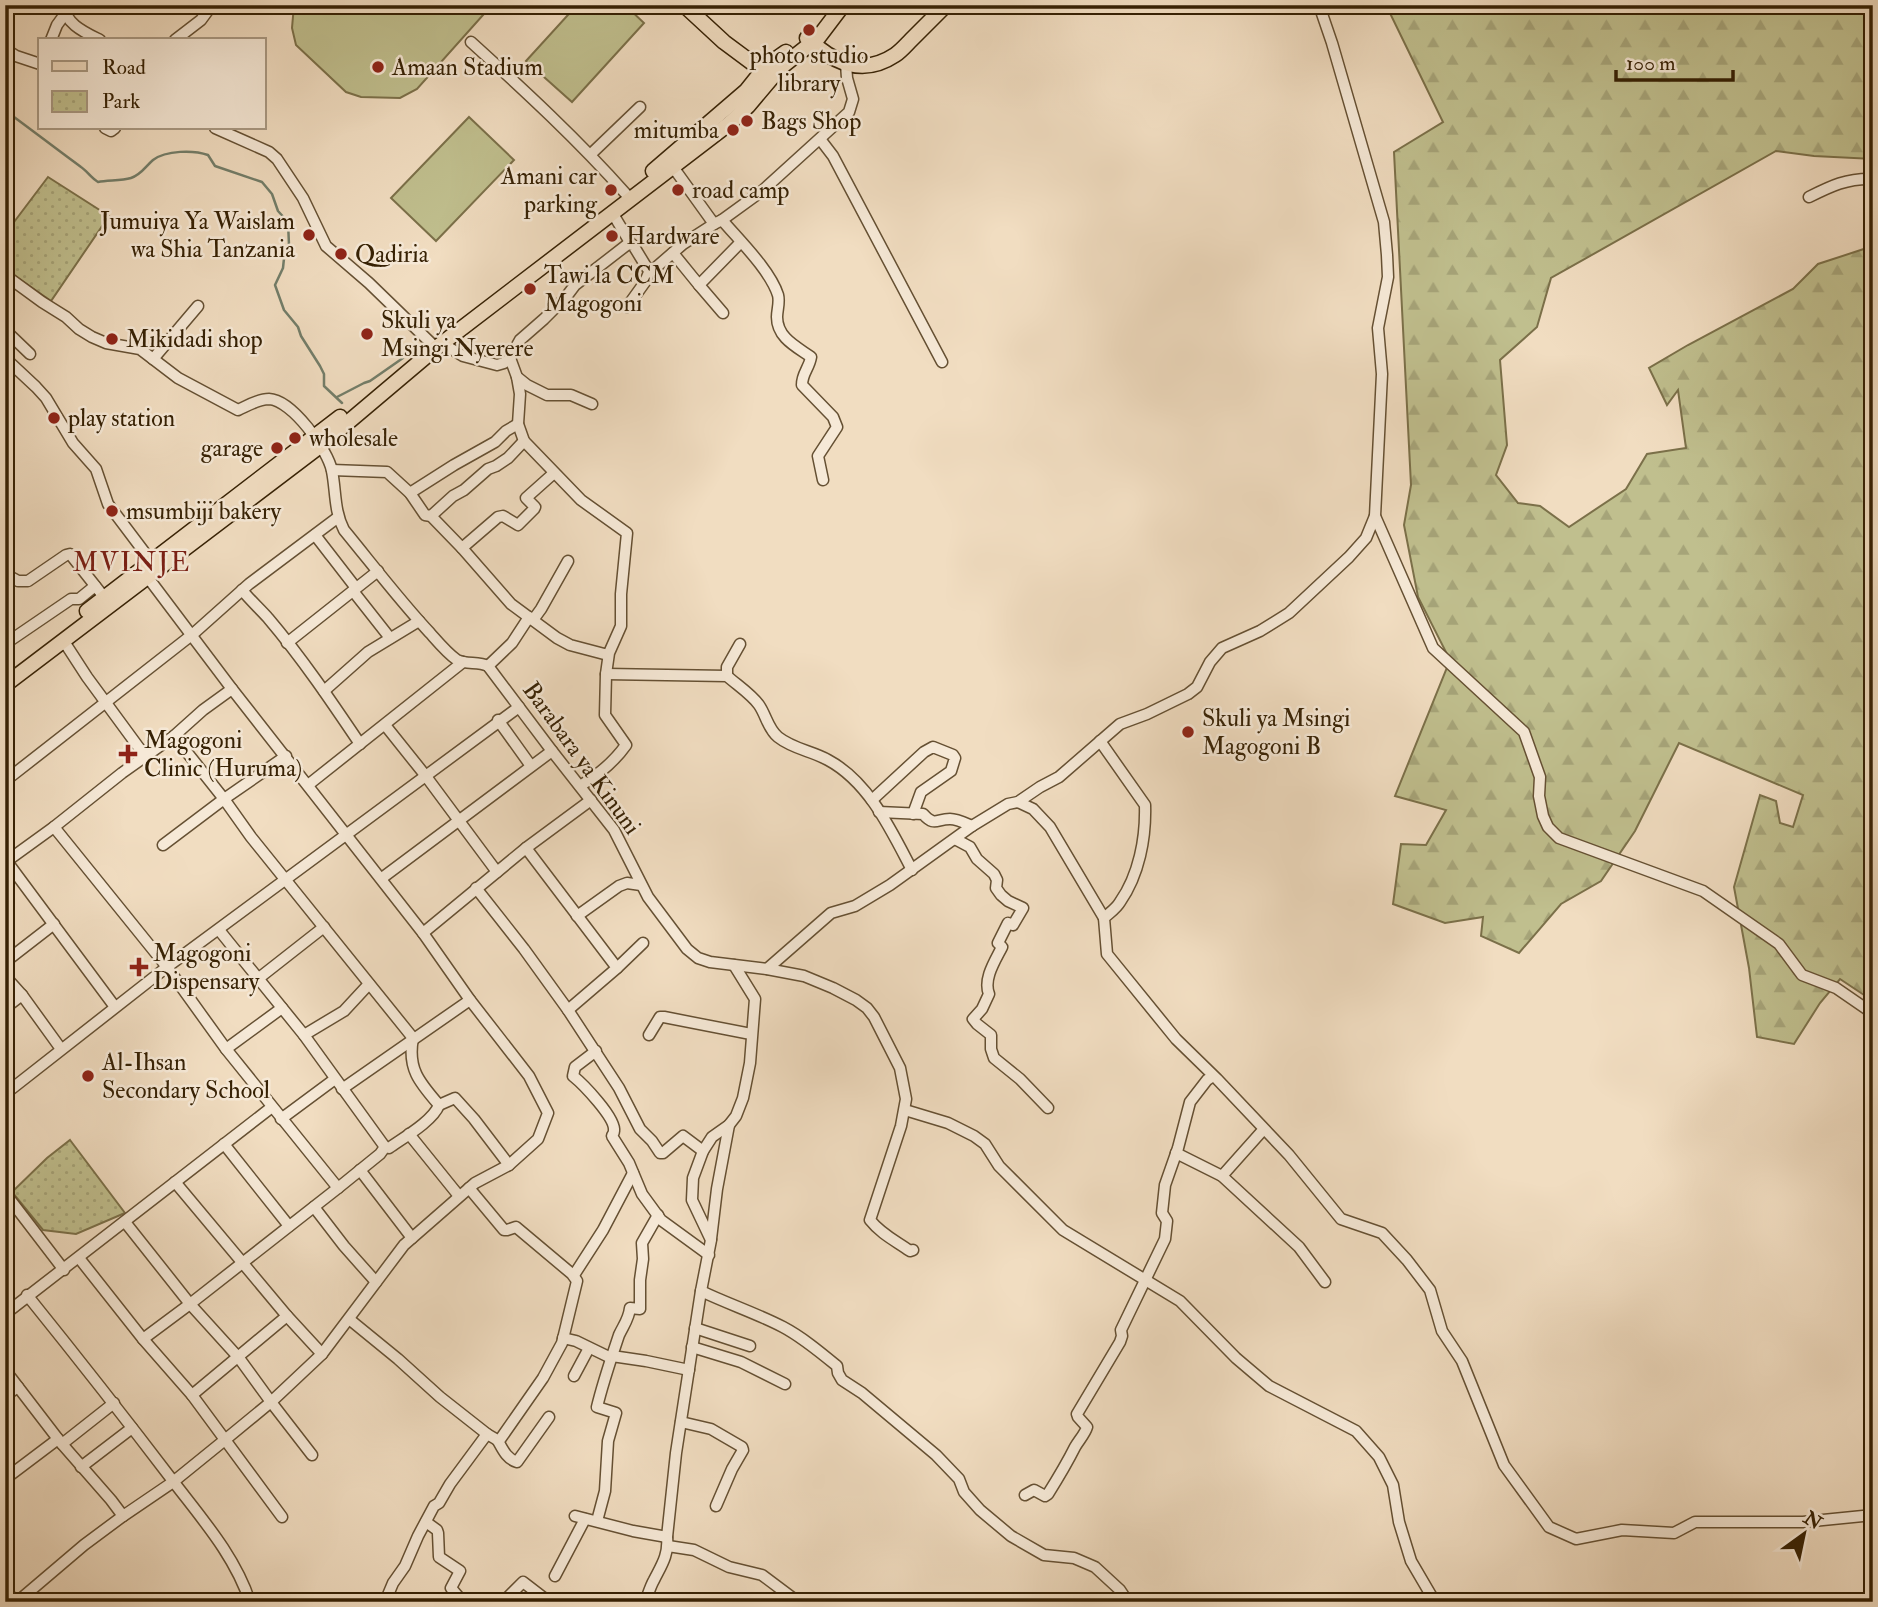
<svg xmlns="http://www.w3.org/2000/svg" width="1878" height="1607" font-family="'IM FELL Double Pica',serif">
  <defs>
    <pattern id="forest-firs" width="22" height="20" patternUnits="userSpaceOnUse" patternTransform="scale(1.75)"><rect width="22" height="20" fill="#c0bf8e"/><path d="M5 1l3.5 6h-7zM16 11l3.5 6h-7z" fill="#a6a479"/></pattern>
    <pattern id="park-dots" width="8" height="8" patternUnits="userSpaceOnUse" patternTransform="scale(1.75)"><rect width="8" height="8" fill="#c0bf8e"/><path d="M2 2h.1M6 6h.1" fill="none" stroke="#a6a479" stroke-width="1.8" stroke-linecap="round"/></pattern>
  </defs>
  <rect width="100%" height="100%" fill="#f1ddc1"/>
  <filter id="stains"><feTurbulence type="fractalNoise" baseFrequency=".00286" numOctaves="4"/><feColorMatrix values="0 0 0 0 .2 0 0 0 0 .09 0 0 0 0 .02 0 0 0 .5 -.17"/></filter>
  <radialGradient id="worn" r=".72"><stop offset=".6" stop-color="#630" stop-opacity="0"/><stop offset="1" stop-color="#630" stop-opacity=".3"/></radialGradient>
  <polygon fill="url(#forest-firs)" stroke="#7b7049" stroke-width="2" points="1386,5 1873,5 1873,159 1814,156 1776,151 1551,278 1537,327 1500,360 1507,445 1496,475 1518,503 1540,506 1569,527 1626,489 1647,454 1686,448 1678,390 1667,405 1649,368 1688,345 1793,289 1818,264 1873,246 1873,1001 1840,979 1820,1003 1794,1044 1757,1037 1749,968 1734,887 1760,795 1776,801 1780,823 1793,827 1803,795 1679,743 1635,831 1601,881 1561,904 1519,953 1481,936 1483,917 1445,923 1393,904 1401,844 1426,845 1446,810 1395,796 1450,660 1418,597 1404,525 1411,485 1394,152 1443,122"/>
  <g fill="url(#park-dots)" stroke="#7b7049" stroke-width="2">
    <polygon points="48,177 109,216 51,301 5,269 5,234"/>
    <polygon points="70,1140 125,1213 76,1234 43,1230 12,1192 47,1158"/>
  </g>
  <g fill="#c0bf8e" stroke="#7b7049" stroke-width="2">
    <polygon points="294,5 492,5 417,89 400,98 361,97 346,92 296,45 292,28"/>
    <polygon points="577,5 625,5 644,23 572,102 526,61"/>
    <polygon points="469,117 514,160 436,241 391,198"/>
  </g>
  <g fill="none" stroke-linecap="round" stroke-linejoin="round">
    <g stroke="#737e6a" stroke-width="2.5">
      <path d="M14,117C37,134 59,151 81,167C87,171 91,178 98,182C108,180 121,181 131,178C141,175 146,166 153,160C166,150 194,150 208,155L215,166L262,182L272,194L278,211L288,222L289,245L285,249L283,268L275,285L284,310L298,327L301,336L320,366L324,374V386L342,403"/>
      <polyline points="337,397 364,383 370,381 403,358"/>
    </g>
    <defs>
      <g id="minor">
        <path d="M65,5C63,23 86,33 100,40"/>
        <polyline points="1319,5 1332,43 1384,222 1387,255 1388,277 1378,328 1382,374 1375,516 1433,648 1524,732 1540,777 1539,796 1543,816 1548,827 1559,838 1703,891 1779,944 1802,975 1836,988 1868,1010 1873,1015"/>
        <polyline points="51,40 57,25 65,14"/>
        <polyline points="175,40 201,20 212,5"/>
        <path d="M471,42C525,91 578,140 626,194"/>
        <polyline points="5,49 16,56 40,64"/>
        <polyline points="105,128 111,131 115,128"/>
        <polyline points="215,128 269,152 277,159 303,198 326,246 369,283 436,348"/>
        <polyline points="820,139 833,156 942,362"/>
        <polyline points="591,154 640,107"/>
        <polyline points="673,167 714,224 722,220 762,191 849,112 853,99 847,78 846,64 847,56"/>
        <path d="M1809,197C1831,186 1847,178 1873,179"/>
        <polyline points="613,214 631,244"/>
        <path d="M722,220C739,240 770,270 778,295C780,302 777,310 777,317C777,338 797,347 811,357C809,369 802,373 802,385L833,417L837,427L818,456L823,480"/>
        <polyline points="673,253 699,285"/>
        <path d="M5,275L42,302L66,317L79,329L92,337L106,343L140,349L178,378L238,410C247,406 258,399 269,399C292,400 328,450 332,471C336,491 334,511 344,530C372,564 400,601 430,633C438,642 447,653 457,660C467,665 478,661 488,666L552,751L614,830L648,897L687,949L698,958L710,962L767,969L804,976L833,988L856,1000L867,1008L874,1017L900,1068L906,1099L901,1126L870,1220C881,1234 896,1241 910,1251L913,1250"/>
        <polyline points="627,307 645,282 650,270"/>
        <polyline points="723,313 699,285 741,242"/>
        <polyline points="5,330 30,354"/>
        <polyline points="443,344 463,356 497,365 504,363 510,358 520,340 544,319 566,297 575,285 628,244 633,245 647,268 653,270 683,244 714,224"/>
        <polyline points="5,358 36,387 46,398 73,443 96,469 108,504 151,561"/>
        <polyline points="510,358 517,377 527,385 547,395 571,395 592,404"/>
        <polyline points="153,359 198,306"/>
        <path d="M517,377L520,394L518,424L524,441L581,500L627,533L621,594V626L609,653L606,674L605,715L626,745C614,762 598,775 580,786"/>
        <polyline points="332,470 387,472 410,493 425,515 431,516 462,548 498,517 503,516 518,525 534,509 535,507 526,498 554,473"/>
        <polyline points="410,493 454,465 495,442 506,431 518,424"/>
        <polyline points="431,516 453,496 464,490 488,469 496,466 508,458 524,441"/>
        <polyline points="315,535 356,588"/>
        <polyline points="462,548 511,604 557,638 570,645 608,655"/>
        <polyline points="5,574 18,581 28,581 66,555 70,554 104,597"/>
        <path d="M242,590C250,600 260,609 268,618C302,658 331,701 360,744"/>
        <polyline points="353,591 390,638"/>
        <polyline points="533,620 541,609 568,561"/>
        <polyline points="63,640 87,677 145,756"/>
        <polyline points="287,643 378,571"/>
        <polyline points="5,644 71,599 79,599 95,586"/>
        <polyline points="488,666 512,643 529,617"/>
        <path d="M606,674L727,676C737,685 751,694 759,705C766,715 768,729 778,737C793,749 812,751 828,760C869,782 891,830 912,870"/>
        <polyline points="727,676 727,667 740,644"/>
        <polyline points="324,691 368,652 419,621"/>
        <polyline points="498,720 531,766"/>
        <polyline points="385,725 425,775 497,872"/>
        <path d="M1100,741L1145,805C1146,838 1139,875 1120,902C1116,909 1109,913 1104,918L1107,954L1176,1039L1217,1079L1289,1155L1341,1219L1382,1233L1407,1260L1430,1290L1442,1331L1462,1361L1504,1465L1549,1527L1576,1539L1622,1530L1674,1533L1695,1522H1803L1873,1515"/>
        <polyline points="5,781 193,634 249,584 337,518"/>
        <polyline points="308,785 463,662"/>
        <polyline points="872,800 924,752 933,747 953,755 955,758 951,771 921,792 913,814"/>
        <polyline points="1018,802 1033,809 1050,827 1104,918"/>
        <path d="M879,812L923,814C935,827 936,819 950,819C957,819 965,823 972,826"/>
        <polyline points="54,827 167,967 226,1049 338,1188"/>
        <path d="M955,839L970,847L977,859L994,874L997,880L996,888L1001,895L1008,901L1023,908L1013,925L1008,923L998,943L1002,947C995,961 983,979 989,994L982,1009L973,1019L977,1024L991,1035V1049L994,1058L1020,1079L1048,1108"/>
        <polyline points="163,845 224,799 286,756"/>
        <polyline points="5,859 115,1007"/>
        <polyline points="7,861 54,827 122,773 174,736 203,710 232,689"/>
        <polyline points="382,878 552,751"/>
        <polyline points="476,888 524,949 568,1010 617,968 526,848"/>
        <polyline points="577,916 619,886 627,883 641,885"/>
        <polyline points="219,930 304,1035 385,1147"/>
        <polyline points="423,933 526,848 591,800"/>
        <polyline points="5,962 54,924"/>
        <polyline points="617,968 643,943"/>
        <polyline points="767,969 831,913 855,906 890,885 972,826 1008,804 1018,802 1040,787 1059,777 1120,724 1147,714 1188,694 1197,687 1210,662 1222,648 1260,631 1289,613 1349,557 1366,538 1375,516"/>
        <polyline points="5,976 22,995 61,1049"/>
        <polyline points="259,978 324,927"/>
        <polyline points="5,1008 22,995"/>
        <polyline points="568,1010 619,1088 640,1129 652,1141 660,1153 663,1153 683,1136 703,1151"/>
        <polyline points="304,1035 344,1011 369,984"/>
        <polyline points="649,1035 660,1017 664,1017 751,1034"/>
        <polyline points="226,1049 282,1008"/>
        <path d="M596,1051L575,1067L573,1076C583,1084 616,1118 614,1131C614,1133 613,1134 612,1136L629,1163L642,1194L661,1220L709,1255"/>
        <polyline points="342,1089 470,1000"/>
        <polyline points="5,1094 167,967 519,707"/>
        <polyline points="439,1105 455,1098 474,1119 509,1165"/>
        <polyline points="905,1110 948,1123 974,1136 985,1144 999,1166 1063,1230 1180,1301 1236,1358 1269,1386 1356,1431 1379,1457 1393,1485 1399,1522 1411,1561 1435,1602"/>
        <polyline points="281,1119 335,1079"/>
        <polyline points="409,1134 459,1196"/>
        <polyline points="224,1144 289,1226"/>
        <polyline points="1176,1153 1222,1176 1299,1247 1325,1282"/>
        <polyline points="360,1170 412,1238"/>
        <polyline points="1222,1176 1263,1130"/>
        <polyline points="175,1182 287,1316 322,1354"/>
        <polyline points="5,1193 64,1270"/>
        <polyline points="314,1207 344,1246 376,1282"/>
        <polyline points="125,1222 190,1304 239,1358 271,1402 312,1455"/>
        <polyline points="711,1239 717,1189 729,1125"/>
        <polyline points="79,1258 143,1339 192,1395 282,1517"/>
        <polyline points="574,1275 603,1230 633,1173"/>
        <path d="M701,1291C728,1304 756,1313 783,1327C802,1337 820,1352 837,1366L838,1373L842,1380L862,1393L936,1455L959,1479L964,1492L980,1510L1011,1536L1044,1555L1074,1558L1095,1567L1120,1590L1128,1602"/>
        <path d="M27,1295C77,1357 125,1418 173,1481C202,1519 235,1556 250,1602"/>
        <polyline points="5,1314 272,1107"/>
        <polyline points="349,1319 398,1359 440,1397 487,1434"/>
        <polyline points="695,1328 750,1346"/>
        <polyline points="563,1338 576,1341 611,1358"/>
        <path d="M143,1339L190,1304L338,1188L380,1154L385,1147L389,1148C403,1138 433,1121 439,1105C420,1083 407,1069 413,1038L251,837L224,799L174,736"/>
        <polyline points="692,1347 741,1362 785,1384"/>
        <polyline points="612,1356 646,1361 689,1370"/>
        <polyline points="5,1370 58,1439"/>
        <polyline points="574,1376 589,1348"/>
        <polyline points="192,1395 287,1316"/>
        <polyline points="5,1396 18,1387"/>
        <polyline points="681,1422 711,1429 742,1447 743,1450 732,1469 716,1506"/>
        <path d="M498,1441C503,1450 507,1459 517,1462L549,1417"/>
        <polyline points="62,1444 111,1500 123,1516 173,1482 226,1439 271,1402 322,1354 404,1245 475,1183 509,1165 538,1139 548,1113 529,1076 470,1000 423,933 232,689 143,571"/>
        <polyline points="81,1467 132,1428"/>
        <polyline points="5,1479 58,1439 62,1444 114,1403"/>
        <path d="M1025,1495L1034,1490L1045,1496L1048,1494C1058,1478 1067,1463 1075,1447C1079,1440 1085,1434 1087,1427L1078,1417L1077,1414L1120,1342L1122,1336L1121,1330L1165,1239L1167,1221L1162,1213L1165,1185L1178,1148L1190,1102L1207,1080L1213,1076"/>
        <polyline points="575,1516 633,1531 667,1537"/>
        <path d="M597,1521L605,1491L608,1441L616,1413L597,1407C603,1382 611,1359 619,1335C623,1326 629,1319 630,1308L640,1309V1280L643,1259L642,1243L658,1215"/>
        <polyline points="426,1522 437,1530 438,1533 439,1557 460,1571 451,1588 463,1602"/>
        <polyline points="668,1546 694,1550 729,1567 762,1575 798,1602"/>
        <polyline points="555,1576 585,1519"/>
        <polyline points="5,1590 16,1602"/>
        <polyline points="17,1602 84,1545 123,1516"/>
        <polyline points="385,1602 393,1583 405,1566 418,1536 434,1506 439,1503 450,1484 487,1434 499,1441 543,1378 562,1343 577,1281 572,1274 516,1227 507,1230 504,1230 469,1188"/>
        <polyline points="503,1602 523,1582 549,1602"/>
        <path d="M645,1602C648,1595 650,1587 654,1580C661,1566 669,1555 667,1537L676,1453L701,1291L711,1240L692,1200L693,1178L703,1151L712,1137L729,1125L736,1116L743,1098L750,1063L755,999L734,965"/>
      </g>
      <g id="major">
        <polyline points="684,5 724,42 767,74"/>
        <path d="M807,38C832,62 862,77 895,55C901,51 906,45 911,40C923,28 934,17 946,5"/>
        <polyline points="653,171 746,91 766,66 786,52"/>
        <polyline points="87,611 340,417"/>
        <polyline points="5,685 320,446 436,348 730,123 748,106 780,68 818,38 843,5"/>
      </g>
    </defs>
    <use href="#minor" stroke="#655033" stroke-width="13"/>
    <use href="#major" stroke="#362104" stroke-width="17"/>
    <use href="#minor" stroke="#f6e9d7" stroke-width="10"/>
    <use href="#major" stroke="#f1ddc1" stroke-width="14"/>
  </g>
  <g fill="#8f2418" stroke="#f6e9d7" stroke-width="2.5">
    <circle cx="809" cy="30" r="7"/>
    <circle cx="378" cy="67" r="7"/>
    <circle cx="747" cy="121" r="7"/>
    <circle cx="733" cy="130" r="7"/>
    <circle cx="611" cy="190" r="7"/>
    <circle cx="678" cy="190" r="7"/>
    <circle cx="309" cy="235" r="7"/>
    <circle cx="612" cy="236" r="7"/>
    <circle cx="341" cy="254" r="7"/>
    <circle cx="530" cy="289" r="7"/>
    <circle cx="367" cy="334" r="7"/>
    <circle cx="112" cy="339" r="7"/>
    <circle cx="54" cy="418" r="7"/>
    <circle cx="295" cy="438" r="7"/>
    <circle cx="277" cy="448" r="7"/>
    <circle cx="112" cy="511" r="7"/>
    <circle cx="1188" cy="732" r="7"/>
    <path d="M124.5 743.5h7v7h7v7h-7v7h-7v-7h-7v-7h7z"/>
    <path d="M135.5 956.5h7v7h7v7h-7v7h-7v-7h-7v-7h7z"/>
    <circle cx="88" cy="1076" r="7"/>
  </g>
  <g text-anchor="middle" stroke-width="5" stroke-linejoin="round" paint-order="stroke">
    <g font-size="24" fill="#362104" stroke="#f6e9d7" text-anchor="start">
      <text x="809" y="63" text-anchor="middle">photo studio<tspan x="809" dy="28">library</tspan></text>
      <text x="392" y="75">Amaan Stadium</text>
      <text x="761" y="129">Bags Shop</text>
      <text x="719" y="138" text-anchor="end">mitumba</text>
      <text x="597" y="184" text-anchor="end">Amani car<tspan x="597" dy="28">parking</tspan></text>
      <text x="692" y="198">road camp</text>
      <text x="295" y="229" text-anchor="end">Jumuiya Ya Waislam<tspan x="295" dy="28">wa Shia Tanzania</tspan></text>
      <text x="626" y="244">Hardware</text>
      <text x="355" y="262">Qadiria</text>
      <text x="544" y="283">Tawi la CCM<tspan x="544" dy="28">Magogoni</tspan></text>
      <text x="381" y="328">Skuli ya<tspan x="381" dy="28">Msingi Nyerere</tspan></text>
      <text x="126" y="347">Mikidadi shop</text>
      <text x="68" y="426">play station</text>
      <text x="309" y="446">wholesale</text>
      <text x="263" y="456" text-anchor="end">garage</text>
      <text x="126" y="519">msumbiji bakery</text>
      <text x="1202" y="726">Skuli ya Msingi<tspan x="1202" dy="28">Magogoni B</tspan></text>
      <text x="144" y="748">Magogoni<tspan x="144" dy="28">Clinic (Huruma)</tspan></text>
      <text x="153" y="961">Magogoni<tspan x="153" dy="28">Dispensary</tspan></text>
      <text x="102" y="1070">Al-Ihsan<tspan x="102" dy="28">Secondary School</tspan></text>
    </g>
    <g font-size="24" fill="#362104" stroke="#f6e9d7">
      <text transform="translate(582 758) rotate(54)" y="8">Barabara ya Kinuni</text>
    </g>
    <g font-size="26" letter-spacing="2" fill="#7a1f14" stroke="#f6e9d7">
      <text x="132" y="571">MVINJE</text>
    </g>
  </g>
  <rect width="1878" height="1607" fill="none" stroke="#f1ddc1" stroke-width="28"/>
  <rect x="7" y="7" width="1864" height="1593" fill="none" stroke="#362104" stroke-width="3.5"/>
  <rect x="14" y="14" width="1850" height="1579" fill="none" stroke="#362104" stroke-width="2"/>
  <rect x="38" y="38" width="228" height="91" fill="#f6e9d7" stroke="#a99983" stroke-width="2"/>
  <rect x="52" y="61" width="35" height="10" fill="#f1ddc1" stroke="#a99983" stroke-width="2"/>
  <text x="102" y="74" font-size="21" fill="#362104">Road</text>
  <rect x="52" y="91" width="35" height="21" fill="url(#park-dots)" stroke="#a99983" stroke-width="2"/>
  <text x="102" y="108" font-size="21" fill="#362104">Park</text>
  <g transform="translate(1804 1534) rotate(33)" stroke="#f6e9d7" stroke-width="5" paint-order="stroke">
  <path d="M0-5L12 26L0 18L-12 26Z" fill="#362104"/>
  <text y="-10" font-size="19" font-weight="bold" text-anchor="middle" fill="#362104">N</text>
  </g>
  <path d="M1616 70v10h117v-10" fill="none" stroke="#362104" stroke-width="3.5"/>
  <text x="1626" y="70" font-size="21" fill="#362104" stroke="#f6e9d7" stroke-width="5" paint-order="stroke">100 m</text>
  <rect width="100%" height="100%" filter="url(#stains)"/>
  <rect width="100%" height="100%" fill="url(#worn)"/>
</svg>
